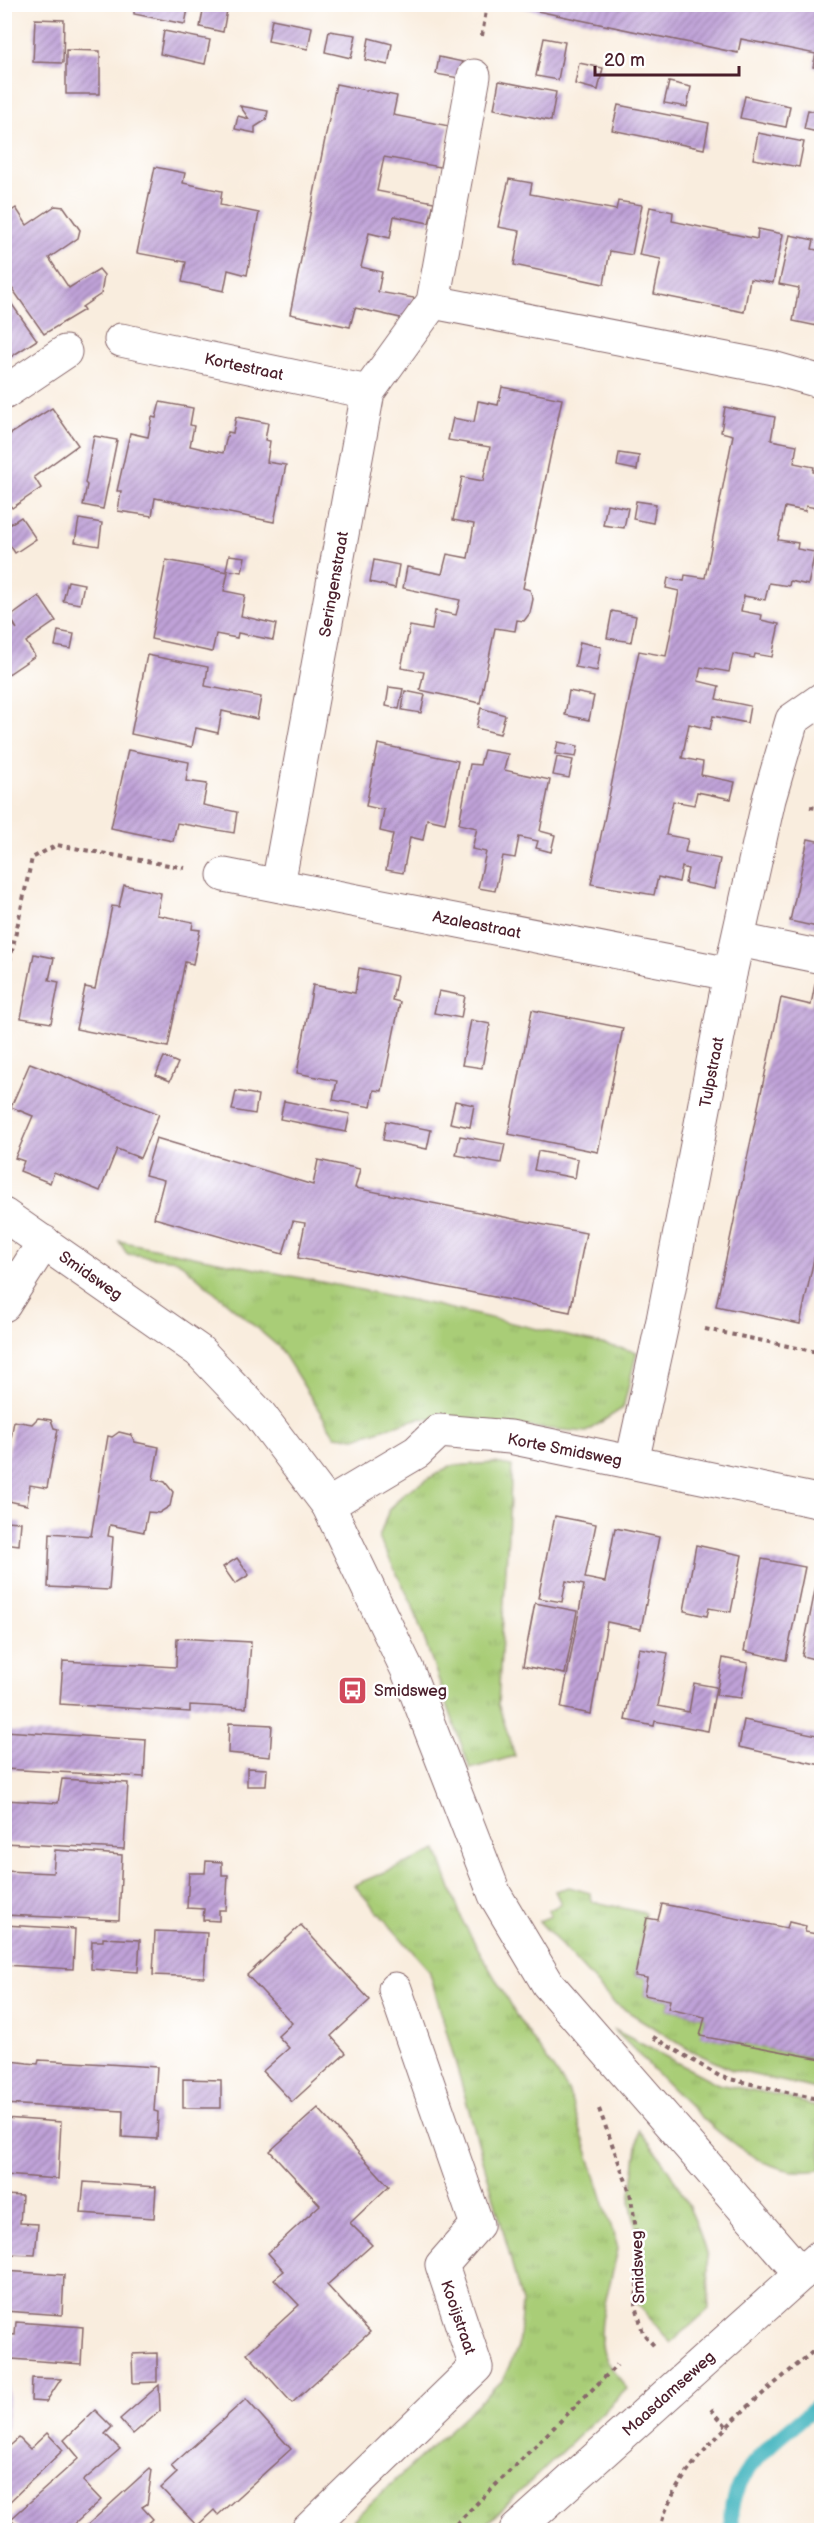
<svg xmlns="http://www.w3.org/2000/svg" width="826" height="2535" font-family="'Balsamiq Sans',sans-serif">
  <defs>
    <pattern id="grass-tufts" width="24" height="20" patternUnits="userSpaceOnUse" patternTransform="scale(1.5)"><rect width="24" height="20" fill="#a9cd77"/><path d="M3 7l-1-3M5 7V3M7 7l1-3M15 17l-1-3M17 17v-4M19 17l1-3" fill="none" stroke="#93b067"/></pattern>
    <pattern id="building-hatch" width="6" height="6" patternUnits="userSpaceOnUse" patternTransform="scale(1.5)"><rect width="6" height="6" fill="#bfa2d8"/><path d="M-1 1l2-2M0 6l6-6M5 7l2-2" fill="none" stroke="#9d83af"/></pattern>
  </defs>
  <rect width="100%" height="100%" fill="#fff"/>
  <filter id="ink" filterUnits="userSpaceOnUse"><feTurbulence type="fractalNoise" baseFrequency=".0167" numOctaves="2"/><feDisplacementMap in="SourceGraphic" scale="12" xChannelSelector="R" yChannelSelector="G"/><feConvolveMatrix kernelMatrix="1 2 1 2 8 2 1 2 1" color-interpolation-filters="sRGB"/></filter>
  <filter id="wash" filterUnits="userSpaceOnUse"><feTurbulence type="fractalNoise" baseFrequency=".008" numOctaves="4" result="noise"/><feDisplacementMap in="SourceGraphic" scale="24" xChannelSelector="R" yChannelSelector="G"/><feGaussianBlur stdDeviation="1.35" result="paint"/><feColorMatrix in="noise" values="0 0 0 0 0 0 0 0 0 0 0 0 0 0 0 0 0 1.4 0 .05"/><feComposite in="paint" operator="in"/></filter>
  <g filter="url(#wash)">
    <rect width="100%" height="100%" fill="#f9edde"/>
    <g fill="url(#grass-tufts)" stroke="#7a7651" stroke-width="1.5">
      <polygon points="119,1241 430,1304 637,1352 623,1408 586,1432 419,1418 355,1438 335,1436 280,1348 177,1260 127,1254"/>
      <polygon points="495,1463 512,1466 498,1704 515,1756 470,1769 412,1604 379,1538 388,1512 404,1493 450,1466"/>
      <path d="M437,1850L463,1922L516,2015L568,2090L618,2248C613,2280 594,2323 604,2354C608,2366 620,2378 627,2389L480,2530H342L502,2381L518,2347L522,2303L503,2230L429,1970L354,1885Z"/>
      <polygon points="569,1887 590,1893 591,1901 645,1913 635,1976 647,1978 644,1995 670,2000 668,2009 705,2017 701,2036 821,2059 821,2090 732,2070 688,2049 614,2003 539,1921 551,1916 548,1911 561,1904 555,1891"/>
      <path d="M613,2029L718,2084L778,2095L821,2108V2170C813,2171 803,2172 794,2171C732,2164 658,2071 613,2029Z"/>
      <path d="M639,2130C668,2164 694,2208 706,2253C710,2270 708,2291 709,2309L671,2343L636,2302L640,2244L630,2202Z"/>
    </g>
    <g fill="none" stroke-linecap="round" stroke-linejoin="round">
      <path stroke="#48b7c1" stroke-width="15" d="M732,2530C722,2472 783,2436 822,2402"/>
    </g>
    <g id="blocks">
      <g fill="url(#building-hatch)">
        <polygon points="134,4 189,4 185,24 134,14"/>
        <polygon points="504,4 822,4 822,69 813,67 816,54 741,39 738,53"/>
        <polygon points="204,5 227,10 223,32 200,27"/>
        <polygon points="35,19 64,20 63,63 33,62"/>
        <polygon points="272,19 312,27 308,49 268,41"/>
        <polygon points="164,31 210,40 205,64 160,54"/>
        <polygon points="329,31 356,35 351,58 325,52"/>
        <polygon points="369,38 392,44 388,65 365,60"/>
        <polygon points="544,38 565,42 558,80 536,76"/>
        <polygon points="66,50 100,51 100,94 66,94"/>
        <polygon points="439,57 463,62 459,78 436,74"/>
        <polygon points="579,63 603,68 598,90 575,84"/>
        <polygon points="499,81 556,92 551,121 494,109"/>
        <polygon points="669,82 691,87 687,107 664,103"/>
        <polygon points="336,84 397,96 393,115 449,126 440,167 384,157 377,191 434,202 429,223 394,216 390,238 369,233 361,267 382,272 378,292 414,298 410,320 355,308 350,327 290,314"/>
        <polygon points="745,96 790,106 786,127 740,118"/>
        <polygon points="618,105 709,123 704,149 612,130"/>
        <polygon points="240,106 268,111 266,120 255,127 255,133 235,129 238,116 249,119"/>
        <polygon points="808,110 822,113 822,133 804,129"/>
        <polygon points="758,133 804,142 799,167 753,159"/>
        <polygon points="155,167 185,173 183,183 222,191 220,205 259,213 247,275 228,270 224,291 182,282 186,262 137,253"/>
        <polygon points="509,179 532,183 530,194 616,210 618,201 642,205 632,255 610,251 604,284 514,265 520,231 498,227"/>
        <polygon points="55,206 64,207 80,230 78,238 49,258 69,288 99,269 104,275 101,294 82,307 84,310 44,334 4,277 4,216 16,208 27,225"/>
        <polygon points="650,207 673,212 672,221 757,239 758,229 783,234 773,283 750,279 744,312 654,294 661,259 639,255"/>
        <polygon points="790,235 814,240 812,249 822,251 822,327 793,321 799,288 779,284"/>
        <polygon points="4,293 37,340 6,360 4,358"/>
        <polygon points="502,387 562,399 523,588 530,590 533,599 530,613 524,621 517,620 515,631 495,628 480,703 420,690 424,672 401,668 410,626 432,630 435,611 456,615 460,600 403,588 407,567 442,574 447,554 468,558 474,524 453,520 462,477 483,481 490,447 448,440 453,418 474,422 478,401 498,405"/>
        <polygon points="160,402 193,408 190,425 194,426 190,446 207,450 223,453 228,432 233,433 236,417 268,423 265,440 270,441 267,462 286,465 274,522 155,498 152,516 118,511 121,491 117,491 130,433 148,437 152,417 156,418"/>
        <polygon points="725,407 775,417 771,440 797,445 794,463 814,467 813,472 822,474 822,509 806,506 805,511 785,507 778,540 798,543 797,549 815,552 808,585 790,581 789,586 769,583 765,600 744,596 741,611 762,615 761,620 779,624 772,657 755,654 754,658 733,654 729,672 701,667 698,681 719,686 716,699 750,706 747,723 713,716 710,729 689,724 682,758 703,762 701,775 735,782 731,799 697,792 694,805 673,801 666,835 688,839 685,852 720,859 714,889 685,883 688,869 682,867 679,882 658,877 654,895 591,884 639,651 666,656 679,591 666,588 668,578 684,581 685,575 705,578 733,435 721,432"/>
        <polygon points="52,408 78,445 34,477 41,488 12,508 4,497 4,438"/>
        <polygon points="94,436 117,440 103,509 83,505 87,485 85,483"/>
        <polygon points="619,453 639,456 637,470 617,466"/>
        <polygon points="636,501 656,504 653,523 633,519"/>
        <polygon points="607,504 628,508 624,528 603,525"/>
        <polygon points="21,517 36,539 15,553 4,536 4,528"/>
        <polygon points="79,519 102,523 99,546 75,542"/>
        <polygon points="229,555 245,557 242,572 226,570"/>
        <polygon points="166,560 228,572 224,591 245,595 241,616 276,624 273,640 238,633 237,638 216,634 212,652 151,639"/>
        <polygon points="374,560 399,565 395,588 370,582"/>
        <polygon points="68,581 84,584 80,604 63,601"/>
        <polygon points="39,596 56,621 26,642 35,656 7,675 4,671 4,611 17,629 10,617"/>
        <polygon points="612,611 636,616 631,642 607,638"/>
        <polygon points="58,631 74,634 71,649 55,646"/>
        <polygon points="580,642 601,647 597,671 575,667"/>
        <polygon points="147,655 208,667 205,686 261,697 257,719 222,711 218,733 196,728 192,747 131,734"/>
        <polygon points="389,687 403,689 399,709 386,706"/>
        <polygon points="405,691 425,695 421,713 402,710"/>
        <polygon points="569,691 594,696 589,720 565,715"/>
        <polygon points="481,708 505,715 500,734 476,728"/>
        <polygon points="558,742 578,746 576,757 555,754"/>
        <polygon points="378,744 458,761 445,823 427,819 423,840 410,837 403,873 386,870 393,834 380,831 384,810 366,806"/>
        <polygon points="128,750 189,762 186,781 207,784 203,805 237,812 234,833 177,823 173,841 111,828"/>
        <polygon points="484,750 508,754 504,770 550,780 540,831 555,835 551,852 536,848 538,841 519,837 515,858 503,856 495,891 478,888 486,852 472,849 477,828 459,824 470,764 480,765"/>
        <polygon points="557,757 573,760 569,778 553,775"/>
        <polygon points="808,839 822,842 822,928 790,921"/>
        <polygon points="124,885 161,893 157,915 193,922 192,929 200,930 193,964 185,962 168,1047 76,1029 85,987 95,989 112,906 119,907"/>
        <polygon points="34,954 54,958 49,980 59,982 51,1023 21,1018"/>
        <polygon points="359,968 397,976 392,1000 400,1002 382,1091 374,1090 371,1107 333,1100 337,1081 297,1073 313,985 355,993"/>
        <polygon points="815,984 822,985 822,1221 800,1324 716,1306 781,998 811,1005"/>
        <polygon points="439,991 465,996 461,1018 434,1013"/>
        <polygon points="532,1010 623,1028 598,1152 508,1134"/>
        <polygon points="471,1020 490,1024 482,1068 462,1065"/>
        <polygon points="164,1057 178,1063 170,1081 156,1075"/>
        <polygon points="30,1063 159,1114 140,1158 117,1149 100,1191 54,1172 50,1183 20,1171 24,1161 15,1158 33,1116 11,1107"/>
        <polygon points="236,1091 258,1095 255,1114 232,1110"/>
        <polygon points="284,1101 350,1114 346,1132 280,1119"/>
        <polygon points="455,1101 474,1105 470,1127 450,1123"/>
        <polygon points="386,1121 431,1130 427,1149 383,1140"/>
        <polygon points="460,1136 505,1144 501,1163 456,1155"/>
        <polygon points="156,1138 313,1185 318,1160 360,1169 355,1188 586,1233 570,1312 298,1258 305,1223 293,1221 283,1254 154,1218 164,1180 145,1175"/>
        <polygon points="538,1151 578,1159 575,1178 534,1170"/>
        <polygon points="38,1418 51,1420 54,1428 58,1429 47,1488 30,1485 27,1505 4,1500 4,1477 14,1421 32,1424"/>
        <polygon points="119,1432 131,1435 135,1442 159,1447 153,1479 165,1482 173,1492 170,1506 159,1513 148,1512 144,1532 110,1525 108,1536 113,1537 109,1590 48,1587 50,1533 91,1536 108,1436 112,1437"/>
        <polygon points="555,1516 596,1524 585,1578 605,1582 615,1528 659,1537 641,1629 607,1622 591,1714 561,1708 584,1585 566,1581 562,1602 538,1598"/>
        <polygon points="4,1521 21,1522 19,1545 4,1543"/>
        <polygon points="696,1545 742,1555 731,1612 709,1608 707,1616 684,1611"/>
        <polygon points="237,1558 249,1575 235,1584 223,1567"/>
        <polygon points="762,1559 805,1567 786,1660 744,1651"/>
        <polygon points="819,1570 822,1570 822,1661 802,1656"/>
        <polygon points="535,1603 577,1611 565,1674 523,1666"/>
        <polygon points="177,1638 251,1642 246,1708 190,1705 190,1712 60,1704 63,1661 176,1667"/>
        <polygon points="639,1648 668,1653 658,1706 689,1712 694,1683 716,1687 708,1731 655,1721 654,1726 625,1720"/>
        <polygon points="723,1658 748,1663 741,1698 716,1695"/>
        <polygon points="744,1720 822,1736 821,1765 739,1747"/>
        <polygon points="229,1723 272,1725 270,1757 228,1753"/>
        <polygon points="4,1731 146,1740 144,1777 4,1769"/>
        <polygon points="247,1768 267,1769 266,1786 247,1786"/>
        <polygon points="62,1779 128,1783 124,1849 4,1843 4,1800 58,1803"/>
        <polygon points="55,1850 122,1855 119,1920 4,1915 4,1871 53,1873"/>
        <polygon points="206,1861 222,1862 222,1875 228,1875 226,1910 219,1910 219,1921 203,1920 204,1909 187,1908 189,1873 205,1873"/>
        <polygon points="662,1904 787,1928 789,1922 806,1926 805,1932 822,1935 822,2059 700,2036 705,2017 668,2009 670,2000 644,1995 647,1978 635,1976 647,1918 658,1920"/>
        <polygon points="4,1925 75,1929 73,1969 4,1965"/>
        <polygon points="301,1925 370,2000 331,2036 346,2053 292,2102 263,2071 289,2048 278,2036 292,2023 247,1975"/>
        <polygon points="155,1931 207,1933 204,1977 153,1975"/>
        <polygon points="103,1938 140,1940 138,1972 91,1969 92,1941 103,1941"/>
        <polygon points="4,2060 27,2063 38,2064 39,2060 157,2067 154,2111 158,2112 157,2139 122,2137 123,2111 4,2104"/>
        <polygon points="183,2079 221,2080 221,2108 183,2108"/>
        <polygon points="318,2108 389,2186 350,2223 372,2245 327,2285 370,2332 292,2403 247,2353 299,2305 274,2279 284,2271 268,2253 320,2205 270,2151"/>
        <polygon points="4,2118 61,2122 58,2179 4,2175"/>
        <polygon points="84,2182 156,2187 154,2218 81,2213"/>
        <polygon points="4,2195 22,2196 20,2223 38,2224 35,2255 4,2254"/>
        <polygon points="4,2271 64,2275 62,2315 4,2311"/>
        <polygon points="16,2322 83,2327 81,2364 12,2359 11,2376 4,2376 4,2334 15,2335"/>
        <polygon points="157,2353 157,2382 133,2383 132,2354"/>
        <polygon points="32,2378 61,2379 46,2402 31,2401"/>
        <polygon points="4,2380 9,2380 7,2430 4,2429"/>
        <polygon points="159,2385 160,2411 133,2434 120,2419"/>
        <polygon points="246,2399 291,2449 218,2515 214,2510 197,2526 161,2488 177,2473 171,2466"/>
        <polygon points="95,2410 112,2427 105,2434 120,2449 83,2481 101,2500 68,2530 22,2530 11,2519 79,2458 64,2440"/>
        <polygon points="47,2433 63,2450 4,2507 4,2451 19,2438 30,2449"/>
        <polygon points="150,2468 152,2470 147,2504 142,2507 153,2519 141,2530 82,2530"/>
      </g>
    </g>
  </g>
  <g filter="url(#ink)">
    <use href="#blocks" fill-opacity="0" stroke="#87676a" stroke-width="1.5"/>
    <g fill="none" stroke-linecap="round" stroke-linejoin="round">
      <defs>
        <g id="minor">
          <polyline points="433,302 773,368 822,382"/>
          <polyline points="121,340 368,392"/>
          <polyline points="4,393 65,352"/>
          <polyline points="224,875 730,974"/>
          <polyline points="278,885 368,392 433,302 474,76"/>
          <polyline points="739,940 822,957"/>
          <polyline points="4,1215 199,1351 260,1415 328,1505 407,1669 495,1895 548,1984 801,2274"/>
          <polyline points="4,1305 44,1242"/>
          <polyline points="632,1462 663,1320 730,974 769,799 792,720 822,699"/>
          <polyline points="328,1505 417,1452 439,1431 510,1437 822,1502"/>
          <polyline points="308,2530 476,2367 442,2265 477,2225 395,1989"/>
          <polyline points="516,2530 822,2255"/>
        </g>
      </defs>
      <use href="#minor" stroke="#87676a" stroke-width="35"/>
      <g stroke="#87676a" stroke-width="4" stroke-dasharray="4.5 4.5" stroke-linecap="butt">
        <polyline points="482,36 487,4"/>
        <polyline points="810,807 822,809"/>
        <polyline points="4,988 32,858 57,845 185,868"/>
        <polyline points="705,1329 822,1353"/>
        <polyline points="653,2037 721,2077 822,2100"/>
        <polyline points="599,2109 630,2192 639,2248 636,2305 643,2333 656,2348"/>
        <polyline points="711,2409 727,2427"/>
        <polyline points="450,2530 617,2365"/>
        <path d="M660,2530C674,2459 768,2390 822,2344"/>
      </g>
      <use href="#minor" stroke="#fff" stroke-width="33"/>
    </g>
  </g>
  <defs>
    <symbol id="bus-square" viewBox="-11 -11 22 22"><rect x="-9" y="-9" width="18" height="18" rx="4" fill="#d1495b" stroke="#fff"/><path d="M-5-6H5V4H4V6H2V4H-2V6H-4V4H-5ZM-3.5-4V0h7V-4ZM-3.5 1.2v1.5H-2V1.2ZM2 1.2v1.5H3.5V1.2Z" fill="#fff"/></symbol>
  </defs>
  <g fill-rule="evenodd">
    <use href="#bus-square" x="336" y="1674" width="33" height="33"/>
  </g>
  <g text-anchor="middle" stroke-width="5" stroke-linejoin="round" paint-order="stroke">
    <g font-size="16" fill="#4a1f2b" stroke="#fff">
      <text transform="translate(244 366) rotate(12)" y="6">Kortestraat</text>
      <text transform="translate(333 584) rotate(-80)" y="6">Seringenstraat</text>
      <text transform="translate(477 924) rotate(11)" y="6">Azaleastraat</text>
      <text transform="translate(711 1072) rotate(-79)" y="6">Tulpstraat</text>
      <text transform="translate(91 1275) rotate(35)" y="6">Smidsweg</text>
      <text transform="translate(565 1449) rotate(11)" y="6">Korte Smidsweg</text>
      <text transform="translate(637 2267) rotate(-92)" y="6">Smidsweg</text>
      <text transform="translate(459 2317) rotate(71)" y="6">Kooijstraat</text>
      <text transform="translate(668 2393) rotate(-42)" y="6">Maasdamseweg</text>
    </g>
    <g font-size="16" fill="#4a1f2b" stroke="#fff" text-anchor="start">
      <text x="374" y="1696">Smidsweg</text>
    </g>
  </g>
  <rect width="826" height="2535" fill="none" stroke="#fff" stroke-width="24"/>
  <path d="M595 66v9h144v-9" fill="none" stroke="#4a1f2b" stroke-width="3"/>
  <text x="604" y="66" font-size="18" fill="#4a1f2b" stroke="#ffffff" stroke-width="4.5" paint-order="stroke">20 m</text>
</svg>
